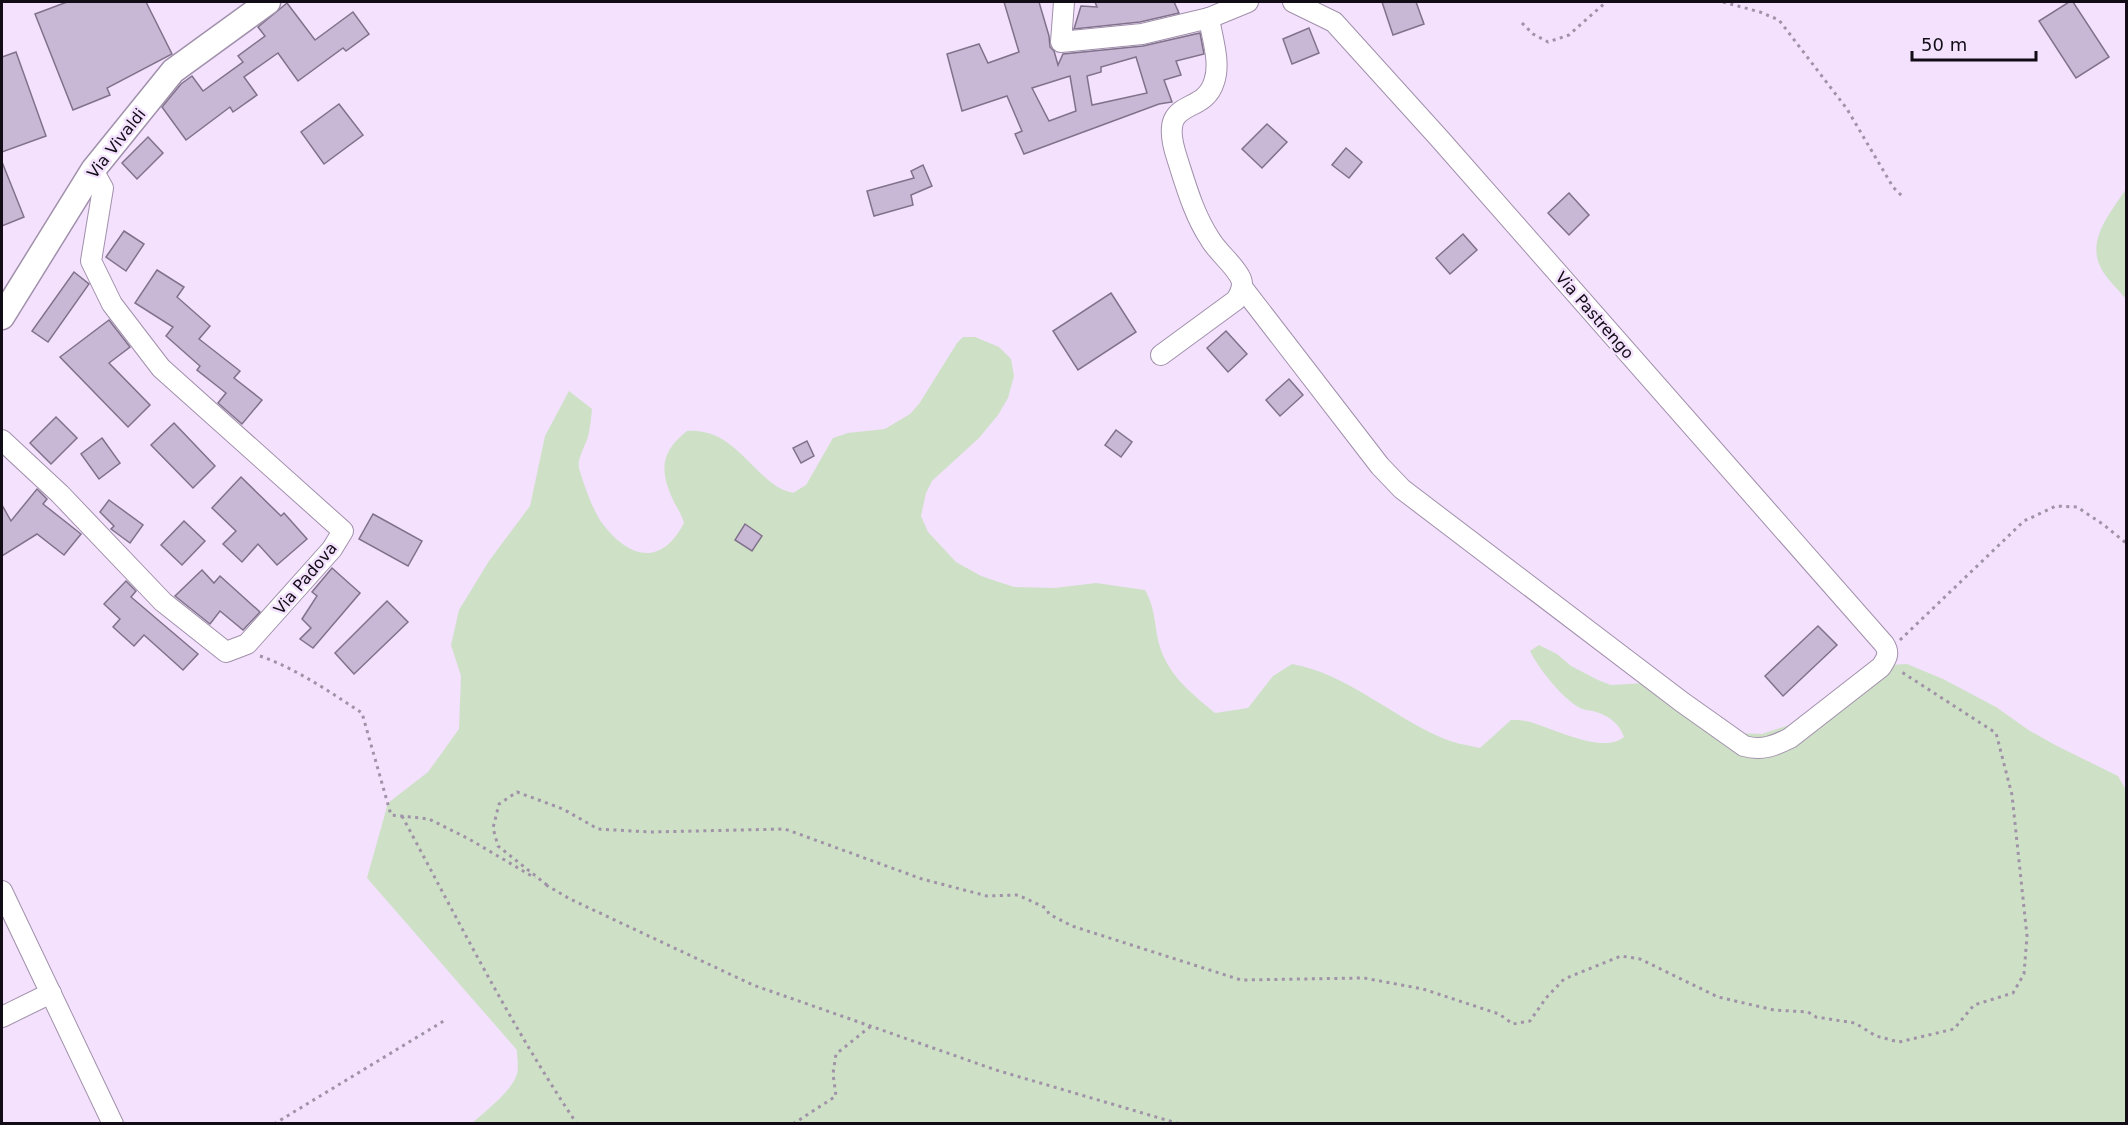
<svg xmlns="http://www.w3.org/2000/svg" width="2128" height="1125" font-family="'DejaVu Sans',sans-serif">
  <rect width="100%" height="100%" fill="#f3e1fd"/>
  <g fill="#cee1c7">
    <path d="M2126,189V299C2118,289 2105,278 2100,266C2087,238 2112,211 2126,189Z"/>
    <path d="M963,337H975L999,347L1011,359L1014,376L1008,398L998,415L979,438L932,481L926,493L921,516L928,532L956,562L981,576L1014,587L1054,588L1096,583L1145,590C1155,608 1154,621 1158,640C1166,674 1190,692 1215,713L1248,708L1273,676L1292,664C1347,674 1390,715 1440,737C1452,743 1467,745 1480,748L1511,720C1517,720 1524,720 1530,722C1553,728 1603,755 1624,737C1619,723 1608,715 1593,711C1588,710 1584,710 1580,708C1563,699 1538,668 1530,651L1539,645L1557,654L1571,666L1598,680L1611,685L1646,683L1738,733L1762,734L1792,724L1826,707L1890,665L1907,664L1943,679L1996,707L2030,731L2057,746L2118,776L2126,790V1123H472C485,1112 512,1091 517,1074C519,1067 517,1058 517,1050L367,878L388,803L428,772L459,729L461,676L451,645L459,610L489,561L530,506L545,436L569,391L592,409C591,419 590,428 588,437C585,446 577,459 579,468C583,482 593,511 602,523C629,559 661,567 684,523C682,516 678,509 674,502C660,472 659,453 687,431C729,428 746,465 776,486C780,489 787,491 793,493L806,485L833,438L848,433L885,429L910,414L919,404L957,343Z"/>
  </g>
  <g fill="#c9b8d5" stroke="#81728b" stroke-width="1.5" fill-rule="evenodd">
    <polygon points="67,2 146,2 172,54 107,88 110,95 73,110 35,14"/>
    <path d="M1004,2H1039L1049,36L1050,47L1054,51L1058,65L1063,54L1143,46L1200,33L1204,54L1176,61L1181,75L1164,80L1172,102L1159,104L1024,154L1015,134L1022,131L1007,96L962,111L947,54L979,44L988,63L1019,52ZM1136,57L1147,93L1092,105L1087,76L1101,72V67ZM1070,76L1076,111L1049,121L1032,88Z"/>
    <polygon points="1095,2 1174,2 1179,13 1140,22 1074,29 1081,6 1097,7"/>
    <polygon points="1382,2 1416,2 1424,24 1393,35"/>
    <polygon points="2069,2 2073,2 2109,57 2076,78 2039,21"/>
    <polygon points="287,3 315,40 353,12 369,34 346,51 343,48 298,81 278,53 244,77 257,95 233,112 230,107 186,140 162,107 181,84 192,76 203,91 243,62 238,56 265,36 258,27"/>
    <polygon points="1309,28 1319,53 1292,64 1283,39"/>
    <polygon points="16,52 46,136 2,152 2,57"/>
    <polygon points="339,104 363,135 324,164 301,132"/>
    <polygon points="1267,124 1287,142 1262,168 1242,149"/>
    <polygon points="148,137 163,153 137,179 122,163"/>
    <polygon points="1346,148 1362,162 1349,178 1332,165"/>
    <polygon points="2,162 24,217 2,226"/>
    <polygon points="923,165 932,186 911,195 913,205 874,216 867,191 914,178 911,171"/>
    <polygon points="1569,193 1589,215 1569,235 1548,213"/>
    <polygon points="124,231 144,244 126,271 106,257"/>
    <polygon points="1463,234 1477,250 1450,274 1436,258"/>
    <polygon points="157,270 184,287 177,297 210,326 199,339 240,371 234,378 262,400 242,424 218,403 226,393 197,370 200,366 166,336 173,327 135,303"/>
    <polygon points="74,272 89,284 48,342 32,331"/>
    <polygon points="1111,293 1136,332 1078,370 1053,331"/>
    <polygon points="109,320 130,347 109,363 150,405 128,427 60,357"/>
    <polygon points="1226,331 1247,354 1228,372 1207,348"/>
    <polygon points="1289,379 1303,395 1280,416 1266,400"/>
    <polygon points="56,417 77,438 51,464 30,443"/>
    <polygon points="174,423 215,466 193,488 151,445"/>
    <polygon points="1116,430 1132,442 1121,457 1105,445"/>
    <polygon points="102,438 120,463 99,479 81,454"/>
    <polygon points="807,441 814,456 801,463 793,448"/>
    <polygon points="241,477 281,516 284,513 307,539 277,565 258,544 242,562 223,544 236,531 212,508"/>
    <polygon points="37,489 47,499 43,504 81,534 64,555 37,534 2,556 2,505 11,521"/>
    <polygon points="109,500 143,525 130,543 111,529 114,526 100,512"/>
    <polygon points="373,514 422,541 408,566 359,539"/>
    <polygon points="184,521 205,541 182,565 161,545"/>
    <polygon points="745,524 762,536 752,551 735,540"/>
    <polygon points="332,568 360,593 313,648 300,639 311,628 302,619 317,596 312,592"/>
    <polygon points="202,570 214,583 220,576 260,612 243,630 220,611 210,624 175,596"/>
    <polygon points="126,581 136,591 131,597 198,654 183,670 144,635 134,646 113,627 120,619 104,604"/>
    <polygon points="387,601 408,622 354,674 335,653"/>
    <polygon points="1818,626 1837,645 1783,696 1765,676"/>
  </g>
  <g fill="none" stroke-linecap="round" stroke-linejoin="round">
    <defs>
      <g id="minor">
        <polyline points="1064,2 1061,42 1142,34 1209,18 1248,2"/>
        <path d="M1242,287L1380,466L1402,489L1682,702L1744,746C1762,751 1774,746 1790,738L1881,667C1887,658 1890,653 1884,644L1439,138L1334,22L1293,2"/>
        <path d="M1161,355L1236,300C1240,294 1244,287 1241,279C1235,265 1218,253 1210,239C1194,215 1186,186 1177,158C1156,94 1203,118 1214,82C1221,63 1212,38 1209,18"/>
        <polyline points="2,440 60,494 163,602 226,652 247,644 332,549 343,531 161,368 112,304 91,261 103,188 93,170"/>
        <polyline points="2,891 113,1124"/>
        <polyline points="2,1017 51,993"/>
      </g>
      <polyline id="tertiary" points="2,317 93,170 173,71 268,2"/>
    </defs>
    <use href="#minor" stroke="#a190ab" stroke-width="22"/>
    <use href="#tertiary" stroke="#a190ab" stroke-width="27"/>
    <g stroke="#a092a7" stroke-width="3" stroke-dasharray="3 4.5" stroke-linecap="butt">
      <polyline points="1723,2 1760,12 1779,20 1847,109 1893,187 1903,197"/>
      <polyline points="1522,23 1533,34 1548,42 1569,35 1606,2"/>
      <polyline points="1900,640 2024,521 2056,506 2077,507 2104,525 2126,543"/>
      <path d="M260,656C297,669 330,692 362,713L391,815L429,819L469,839L535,878"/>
      <path d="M402,816C458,920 511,1026 577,1124"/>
      <polyline points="546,885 570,899 753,985 996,1070 1180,1124"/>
      <polyline points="547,885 498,846 493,828 499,804 517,792 563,809 598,829 650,832 785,829 922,879 987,896 1018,895 1046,908 1049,914 1072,926 1241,980 1364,978 1423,989 1499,1014 1513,1024 1530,1021 1546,998 1564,979 1621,956 1640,959 1718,997 1774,1010 1808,1012 1816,1017 1855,1023 1876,1036 1899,1042 1954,1029 1974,1005 2013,993 2024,974 2027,936 2012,795 1996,733 1900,671"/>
      <polyline points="274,1124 447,1019"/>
      <polyline points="793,1124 836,1096 833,1074 836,1054 871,1026"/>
    </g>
    <use href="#minor" stroke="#fff" stroke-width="20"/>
    <use href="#tertiary" stroke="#fff" stroke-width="24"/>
  </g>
  <g text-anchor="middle" stroke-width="5" stroke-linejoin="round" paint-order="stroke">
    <g font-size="16" fill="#120c16" stroke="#f3e1fd">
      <text transform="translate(116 143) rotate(-52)" y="6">Via Vivaldi</text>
      <text transform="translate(1595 315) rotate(49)" y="6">Via Pastrengo</text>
      <text transform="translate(305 578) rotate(-50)" y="6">Via Padova</text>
    </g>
  </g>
  <rect width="2128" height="1125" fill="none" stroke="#120c16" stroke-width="6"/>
  <path d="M1912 51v9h124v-9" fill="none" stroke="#120c16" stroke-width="3"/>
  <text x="1921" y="51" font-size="18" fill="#120c16" stroke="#f3e1fd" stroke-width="4.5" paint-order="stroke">50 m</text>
</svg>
